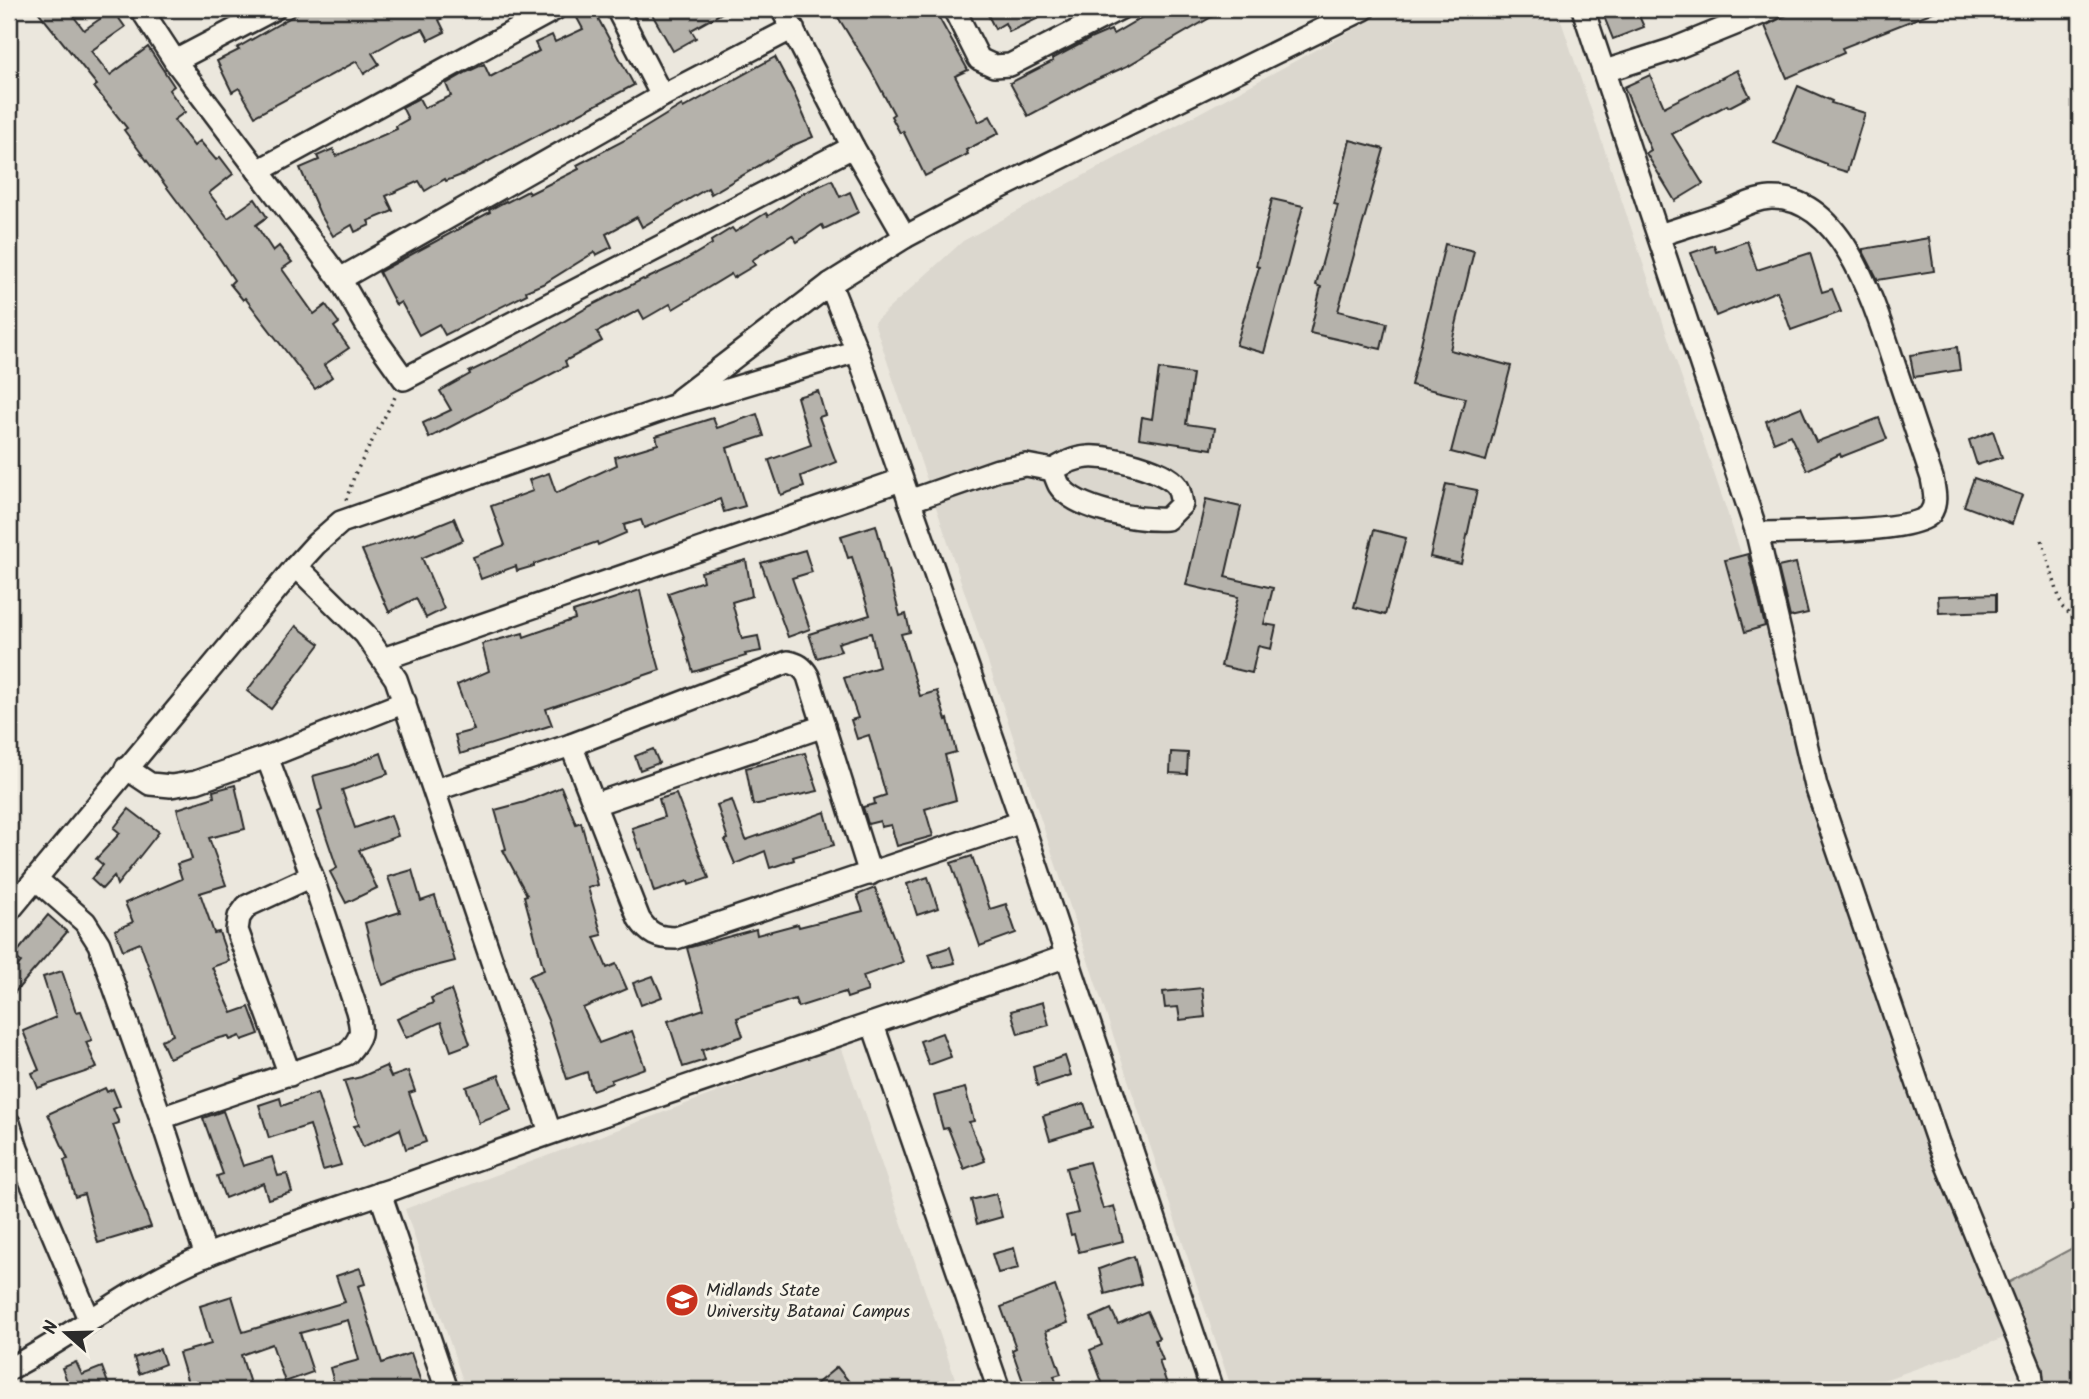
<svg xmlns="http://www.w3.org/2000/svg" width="2089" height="1399" font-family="Kalam,sans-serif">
  <rect width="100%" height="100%" fill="#ebe7dd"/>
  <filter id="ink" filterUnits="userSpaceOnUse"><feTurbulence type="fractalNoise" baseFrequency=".0143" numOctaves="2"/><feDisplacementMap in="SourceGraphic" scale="14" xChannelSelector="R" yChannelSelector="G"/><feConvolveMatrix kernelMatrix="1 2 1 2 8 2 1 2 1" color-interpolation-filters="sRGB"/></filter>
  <g filter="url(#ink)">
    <g fill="#dbd7ce">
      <polygon points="1391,9 1557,9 1991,1292 2013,1335 1855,1390 1232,1390 874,322 963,241"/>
      <polygon points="841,1046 959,1390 466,1390 405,1209"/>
    </g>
    <polygon fill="#cbc8bf" stroke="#7b7a75" stroke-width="2" points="2080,1244 2080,1390 2033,1390 1991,1292"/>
    <g fill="#b5b2ab" stroke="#2b2b2b" stroke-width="2">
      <polygon points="36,9 68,9 84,30 113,10 125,27 91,51 110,75 148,47 174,86 169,90 185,112 174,120 194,146 200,141 216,160 220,157 233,174 209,193 228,218 255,199 267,217 256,225 273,251 279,246 292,262 282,269 314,314 326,305 339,323 334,327 349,348 324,365 332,377 315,389 245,298 243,300 230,284 234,280 216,253 124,130 127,128 94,87 97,85"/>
      <polygon points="305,9 459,9 439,20 445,32 429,40 423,29 405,36 404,35 372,53 379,64 364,74 357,61 255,116 239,88 232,92 217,61 239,50 237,48"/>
      <polygon points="593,9 634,85 464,174 446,181 445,179 425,191 419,181 386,196 393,211 368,221 370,225 355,232 352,225 333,236 320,214 300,168 319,160 317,156 333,149 336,156 397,129 396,126 408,119 402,107 419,98 424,108 451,96 446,84 467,72 484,64 490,77 539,51 535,43 552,35 555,42 583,29 576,16"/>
      <polygon points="649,9 729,9 691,30 696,38 673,51"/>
      <polygon points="833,9 934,9 968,70 955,76 979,122 990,116 999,133 966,150 968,154 925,176 903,131 900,133 891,116 894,114 871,71"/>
      <polygon points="985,9 1058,9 1009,32 1005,23 995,29"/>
      <polygon points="1156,9 1225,9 1127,66 1091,82 1028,116 1010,83 1053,61 1052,59 1090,39 1111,30 1113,34"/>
      <polygon points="1601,9 1636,9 1644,27 1613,39"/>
      <polygon points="1799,9 1941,9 1842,48 1844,53 1787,78 1765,26"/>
      <polygon points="775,57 794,93 813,137 794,145 711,194 708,188 642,227 637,217 606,234 612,247 596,255 595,252 545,283 526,291 527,294 445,335 439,324 419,335 401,302 396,305 379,272 490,212 489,210 506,201 507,202 528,191 529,194 579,169 577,165 625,140 682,105 683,108"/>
      <polygon points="1737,70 1750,96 1729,107 1727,105 1672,134 1703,184 1675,201 1646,153 1651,150 1624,87 1650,75 1664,107"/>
      <polygon points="1798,86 1832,101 1831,103 1865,113 1847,172 1827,166 1827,164 1774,143"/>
      <polygon points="1350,140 1384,149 1338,311 1387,323 1381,349 1310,333 1321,287 1316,285 1338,205 1334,204"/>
      <polygon points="832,180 840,197 850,192 859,212 824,229 822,225 797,242 792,235 752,260 755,265 733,278 731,274 673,309 670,304 644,319 639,310 597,332 602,341 565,361 567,366 429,438 423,423 451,410 440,391 470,374 469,372 519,348 590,306 643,279 644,280 680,263 712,244 711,241 732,228 735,232 766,213 768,216 804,193"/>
      <polygon points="1272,199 1303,206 1264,353 1236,345 1259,267 1256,266"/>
      <polygon points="1929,238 1934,271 1878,280 1863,251 1863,249"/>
      <polygon points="1747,241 1757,270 1810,253 1822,292 1832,289 1841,312 1791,330 1777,291 1716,316 1691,253 1714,245 1716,252"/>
      <polygon points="1445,244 1474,251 1450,350 1511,366 1486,461 1451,452 1465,398 1411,385"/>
      <polygon points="1957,347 1960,370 1914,377 1910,355"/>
      <polygon points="1159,369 1193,374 1186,424 1215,428 1212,449 1139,438 1142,417 1152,419"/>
      <polygon points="818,391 825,415 819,417 836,462 801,476 804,487 781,495 769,460 811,445 797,397"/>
      <polygon points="1801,407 1816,442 1879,418 1887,439 1841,457 1840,454 1807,470 1790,435 1774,442 1766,421"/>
      <polygon points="757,414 764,436 727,448 745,506 724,512 720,499 644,528 641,520 624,525 626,533 598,545 597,542 534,564 534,566 517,571 516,566 481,579 473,557 505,545 491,506 533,491 529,480 549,473 556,493 617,465 615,457 658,444 656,436 713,418 717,428"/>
      <polygon points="1993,431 2002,457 1977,465 1969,440"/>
      <polygon points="1974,478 2022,495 2012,524 1964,506"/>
      <polygon points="1446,484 1477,490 1461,564 1430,557"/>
      <polygon points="1206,499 1241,507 1225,577 1273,588 1264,624 1276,626 1271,649 1258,646 1252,673 1221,666 1238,597 1186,585"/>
      <polygon points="454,518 463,540 422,558 444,609 426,618 416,598 389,612 362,550 415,533 415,534"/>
      <polygon points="876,525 900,616 906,614 910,632 901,634 920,696 937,691 946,720 948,719 956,752 945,755 956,800 925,809 933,836 897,846 891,825 881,827 880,821 868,824 863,807 875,804 874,799 886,795 869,735 857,739 851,720 858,718 844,678 879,667 871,633 838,643 841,651 817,658 809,634 870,615 852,557 848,558 841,536"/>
      <polygon points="1374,530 1406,538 1385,615 1354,607"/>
      <polygon points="805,550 812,572 792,578 810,629 788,637 761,563"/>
      <polygon points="1748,554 1765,626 1745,632 1725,560"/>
      <polygon points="746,560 752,596 732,602 742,639 758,636 761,651 745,654 746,656 693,672 683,637 684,637 668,593 703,581 701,572"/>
      <polygon points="1796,563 1808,613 1790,617 1778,567"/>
      <polygon points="640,590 649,631 660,670 546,709 552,725 460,754 455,735 474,730 457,685 489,671 482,644 523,633 524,637 575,619 573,612"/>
      <polygon points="1996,594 1996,611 1939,613 1938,596"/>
      <polygon points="296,626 320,644 271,709 247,691"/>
      <polygon points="653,749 659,763 640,770 635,756"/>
      <polygon points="1171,752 1188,753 1187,774 1170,773"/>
      <polygon points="381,753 388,774 342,790 355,828 391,815 398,836 359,850 377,888 346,903 330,872 337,868 318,812 322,810 313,776 349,766"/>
      <polygon points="805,753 818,791 753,805 746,768"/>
      <polygon points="235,785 245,829 209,838 226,885 200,893 214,933 219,932 229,961 212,967 232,1013 249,1007 259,1034 242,1040 240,1036 230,1040 228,1036 216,1039 169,1058 161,1040 173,1035 140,943 123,950 115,930 133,922 125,903 182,879 177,864 192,859 177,809 214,797 213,791"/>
      <polygon points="561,787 576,824 581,822 598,885 588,888 602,935 594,937 607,968 616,964 627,989 583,1008 599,1043 632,1031 645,1068 611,1080 612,1083 592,1090 587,1072 567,1079 548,1020 529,976 544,970 524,896 527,895 503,850 506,849 495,810 525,802"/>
      <polygon points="676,794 709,878 689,885 688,881 654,892 641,849 639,850 632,828 664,817 659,799"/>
      <polygon points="732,800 746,840 825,812 834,845 793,857 794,860 770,868 765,851 735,864 725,840 728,839 717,805"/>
      <polygon points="129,809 159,832 117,885 114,876 102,889 91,879 103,865 96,859 120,833 114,828"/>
      <polygon points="972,856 990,909 1006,904 1016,933 980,946 951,863"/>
      <polygon points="412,870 421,901 435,896 455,961 416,971 383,985 376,967 365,923 400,912 388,877"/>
      <polygon points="928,877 938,908 917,915 907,884"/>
      <polygon points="875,888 903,962 863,976 868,991 847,998 845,992 798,1007 795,999 737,1018 743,1036 702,1050 705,1060 683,1067 668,1021 704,1009 687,948 756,929 757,935 798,924 799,927 863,911 857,895"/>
      <polygon points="48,915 67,932 9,999 9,976 21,962 14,956"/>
      <polygon points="950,947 955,963 934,968 929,954"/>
      <polygon points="62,971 76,1012 81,1011 92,1040 86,1042 97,1068 38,1088 32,1073 39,1070 23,1031 56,1017 43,977"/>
      <polygon points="653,976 662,997 641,1005 633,983"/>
      <polygon points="1202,988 1205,1017 1180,1020 1178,1007 1165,1008 1163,992"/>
      <polygon points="451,990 470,1044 451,1051 441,1022 406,1038 397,1019 433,1003 431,998"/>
      <polygon points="1043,1002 1049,1025 1018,1034 1011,1011"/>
      <polygon points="942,1033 951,1057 929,1065 920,1041"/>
      <polygon points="1065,1056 1071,1075 1037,1086 1033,1066"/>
      <polygon points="386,1066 391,1077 408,1071 415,1091 409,1093 426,1142 406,1149 400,1129 363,1147 354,1126 359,1125 344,1081 361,1077"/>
      <polygon points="499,1075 512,1110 479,1123 466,1087"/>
      <polygon points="105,1088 107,1092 113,1089 120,1106 113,1109 119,1123 113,1125 151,1227 98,1243 84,1194 75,1197 64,1160 68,1159 48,1114"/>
      <polygon points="965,1088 974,1121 969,1122 985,1161 964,1169 948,1128 943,1129 934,1096"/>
      <polygon points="317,1093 341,1165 323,1170 310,1125 269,1138 259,1105 280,1098 282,1106"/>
      <polygon points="1084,1103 1092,1127 1050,1140 1043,1116"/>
      <polygon points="223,1111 243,1166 272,1157 278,1176 287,1174 292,1192 268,1199 263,1183 225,1198 217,1176 223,1174 203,1118"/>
      <polygon points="1089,1162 1103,1209 1114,1206 1123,1241 1079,1252 1074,1234 1071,1235 1066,1216 1078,1213 1066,1168"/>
      <polygon points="996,1194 1002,1217 977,1224 971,1200"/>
      <polygon points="1014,1248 1019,1268 998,1273 992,1254"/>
      <polygon points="1134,1256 1141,1284 1105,1294 1099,1269"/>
      <polygon points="360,1268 365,1284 358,1286 382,1363 411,1353 422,1385 406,1390 336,1390 330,1368 359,1360 348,1320 300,1333 313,1372 285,1382 272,1344 241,1355 252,1390 190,1390 179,1353 211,1344 200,1306 232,1296 243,1332 345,1302 336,1276"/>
      <polygon points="1055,1286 1068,1323 1046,1331 1061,1374 1054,1376 1059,1390 1026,1390 1012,1350 1016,1348 1001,1307"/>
      <polygon points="1111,1309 1118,1324 1147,1311 1159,1338 1155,1340 1163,1360 1159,1361 1169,1390 1105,1390 1090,1350 1102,1345 1091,1318"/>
      <polygon points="160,1349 165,1364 139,1374 134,1358"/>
      <polygon points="76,1362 82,1375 102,1367 109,1386 99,1390 47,1390 67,1381 62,1368"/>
      <polygon points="837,1367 856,1390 809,1390"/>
    </g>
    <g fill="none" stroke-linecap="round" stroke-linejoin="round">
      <defs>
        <g id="minor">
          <polyline points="141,9 175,61 340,279 370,331 404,379 853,147"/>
          <polyline points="617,9 662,96"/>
          <polyline points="782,9 853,147 905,237"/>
          <polyline points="954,9 979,59 994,66 1010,65 1119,9"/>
          <polyline points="1583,9 1757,533 1816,786 1938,1143 2031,1371 2033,1390"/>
          <polyline points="175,61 274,9"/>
          <polyline points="1605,71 1671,50 1772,9"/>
          <polyline points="258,171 555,9"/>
          <path d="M1660,235C1680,228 1701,222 1721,215C1737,209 1752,199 1771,198C1845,196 1876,311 1895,367C1907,404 1920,441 1932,478C1934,490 1938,503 1930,514C1915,533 1785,532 1757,533"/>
          <polyline points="340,279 662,96 793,28"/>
          <polyline points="830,284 857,351 1022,822 1212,1390"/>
          <polyline points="680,399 830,284 905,237 969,203 1364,9"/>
          <path d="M909,501L998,470L1026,465L1053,470C1065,463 1074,458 1088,457C1107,455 1170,470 1178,488C1180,492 1181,499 1182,504L1167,519C1140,521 1075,510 1059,485C1057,481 1055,475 1053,470"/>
          <polyline points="296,566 365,634 396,679 550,1132"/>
          <polyline points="383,659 901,480"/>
          <path d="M571,745L639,919C649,934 657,938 676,938L1022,822"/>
          <polyline points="126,768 150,784 171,786 196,782 267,757 405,702"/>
          <path d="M435,790L571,745L788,662C798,664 803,667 808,676L870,874"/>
          <polyline points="595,804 824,726"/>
          <polyline points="36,879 85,922 99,944 161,1118 206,1256"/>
          <polyline points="9,911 296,566 316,544 341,522 670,407 857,351"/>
          <polyline points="873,1025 999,1390"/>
          <polyline points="290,1075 237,930 239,917 247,906 312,876"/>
          <path d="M161,1118L347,1054C362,1037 363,1033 357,1011L312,876L267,757"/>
          <polyline points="9,1123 17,1149 89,1319"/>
          <polyline points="380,1193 447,1390"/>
          <path d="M9,1369C77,1334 135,1284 207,1255C269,1230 333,1210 396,1188C618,1107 844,1035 1067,956"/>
        </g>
      </defs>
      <use href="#minor" stroke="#2b2b2b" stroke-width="26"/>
      <g stroke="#2b2b2b" stroke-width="3.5" stroke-dasharray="2 5" stroke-linecap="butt">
        <polyline points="346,500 355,474 395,397"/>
        <polyline points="2042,540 2062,607 2072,616 2080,634"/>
      </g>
      <use href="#minor" stroke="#f7f3e8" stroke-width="21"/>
    </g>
  </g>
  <defs>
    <symbol id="university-disc" viewBox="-11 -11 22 22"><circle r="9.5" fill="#c8321e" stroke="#f7f3e8"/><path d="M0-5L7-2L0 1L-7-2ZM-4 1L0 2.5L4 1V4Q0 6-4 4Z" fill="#fff"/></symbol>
  </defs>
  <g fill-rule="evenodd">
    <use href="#university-disc" x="663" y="1281" width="38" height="38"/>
  </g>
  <g text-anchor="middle" stroke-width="6" stroke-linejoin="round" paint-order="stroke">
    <g font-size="18" fill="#2b2b2b" stroke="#f7f3e8" text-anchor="start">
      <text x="706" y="1296">Midlands State<tspan x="706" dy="21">University Batanai Campus</tspan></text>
    </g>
  </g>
  <rect width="2089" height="1399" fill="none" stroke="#f7f3e8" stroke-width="35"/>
  <rect x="18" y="18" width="2054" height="1364" fill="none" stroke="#2b2b2b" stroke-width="2.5" filter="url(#ink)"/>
  <g transform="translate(66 1333) rotate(290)" stroke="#f7f3e8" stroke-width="5" paint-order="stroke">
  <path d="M0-5L12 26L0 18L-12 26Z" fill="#2b2b2b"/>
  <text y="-10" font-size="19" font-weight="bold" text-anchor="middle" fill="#2b2b2b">N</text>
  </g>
</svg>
